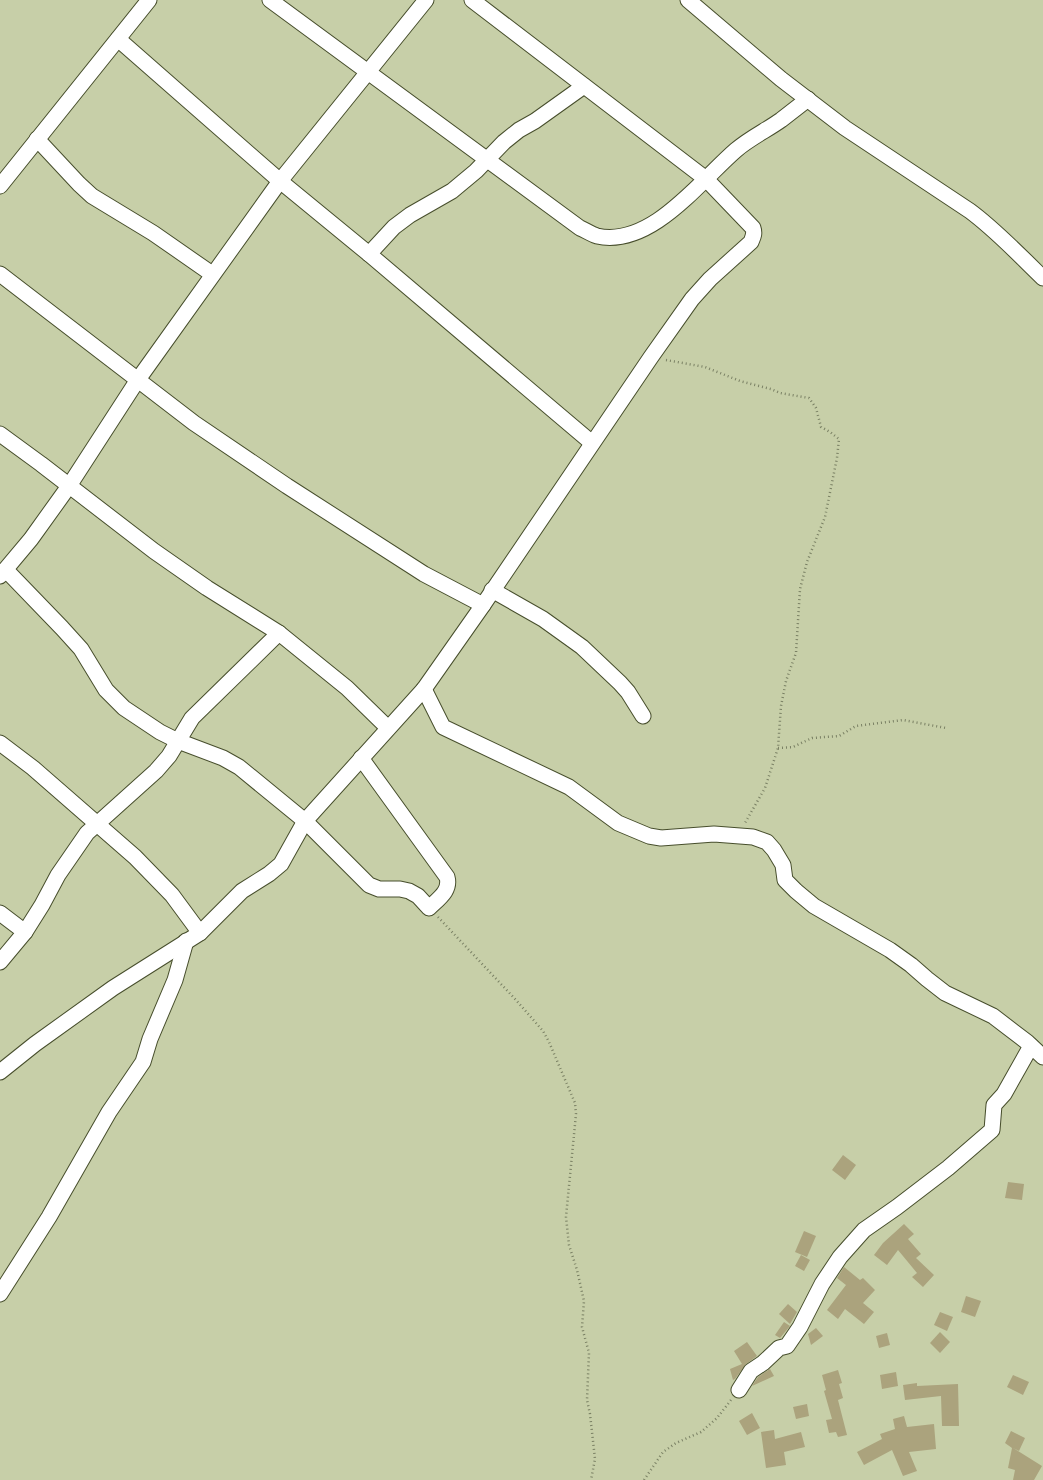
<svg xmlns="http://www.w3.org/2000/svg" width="1043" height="1480" font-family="'Golos Text',sans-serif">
  <rect width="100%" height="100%" fill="#c7cfa8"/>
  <g fill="#aba37d">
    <polygon points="843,1155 856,1165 845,1180 832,1170"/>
    <polygon points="1008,1182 1024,1184 1022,1200 1005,1198"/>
    <polygon points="904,1224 914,1234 908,1239 921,1254 916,1258 934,1275 923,1287 912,1277 917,1273 898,1250 887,1265 874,1255 883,1243"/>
    <polygon points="804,1231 816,1236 807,1257 795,1252"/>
    <polygon points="801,1255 810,1260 804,1271 795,1266"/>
    <polygon points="844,1267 860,1280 863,1278 875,1290 863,1303 874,1312 864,1324 845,1309 838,1319 827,1310 846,1285 837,1278"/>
    <polygon points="966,1296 981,1301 975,1317 961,1312"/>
    <polygon points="788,1304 797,1312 790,1324 779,1314"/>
    <polygon points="940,1312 953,1317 947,1331 934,1325"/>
    <polygon points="784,1322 790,1326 780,1338 775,1335"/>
    <polygon points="816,1328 823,1336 811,1345 808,1334"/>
    <polygon points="940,1332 950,1342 940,1353 930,1343"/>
    <polygon points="887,1333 890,1345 879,1348 876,1336"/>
    <polygon points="747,1342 757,1356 746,1364 735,1379 733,1380 730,1369 742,1364 734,1351"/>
    <polygon points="770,1369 774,1376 752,1386 758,1377"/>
    <polygon points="838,1370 842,1383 839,1384 843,1398 838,1400 847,1435 838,1437 836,1432 829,1433 826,1420 832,1419 824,1391 826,1390 822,1375"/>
    <polygon points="896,1372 898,1386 882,1389 880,1375"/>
    <polygon points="1013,1375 1029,1382 1023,1395 1007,1387"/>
    <polygon points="917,1383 917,1386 958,1384 959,1426 942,1426 941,1396 905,1400 903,1385"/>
    <polygon points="807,1404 809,1416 796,1419 793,1407"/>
    <polygon points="752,1413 760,1428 747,1435 739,1421"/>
    <polygon points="904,1416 907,1427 934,1424 936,1449 909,1452 917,1471 903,1476 892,1450 864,1465 857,1452 882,1439 880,1434 895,1429 893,1419"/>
    <polygon points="774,1430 775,1439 801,1432 805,1447 784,1452 786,1465 766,1468 761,1432"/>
    <polygon points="1011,1431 1025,1438 1019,1451 1013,1448 1042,1466 1034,1480 1013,1480 1015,1470 1008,1468 1012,1448 1005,1443"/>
  </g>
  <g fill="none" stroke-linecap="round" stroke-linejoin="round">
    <defs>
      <g id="minor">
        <path d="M270,0L580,228C585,230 591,234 597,236C651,248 700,181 736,150C750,138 767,130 781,120C790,113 799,106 808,99"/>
        <path d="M688,0L781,79L845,128L970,211C997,231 1019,255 1043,278"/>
        <polyline points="118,39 280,181 369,254 592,443"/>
        <polyline points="37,139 79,184 92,196 153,233 212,274"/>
        <polyline points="0,186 149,0"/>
        <polyline points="369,254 394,227 410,215 452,191 476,171 504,142 519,130 535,121 584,86"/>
        <polyline points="0,274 194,423 287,486 424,574 483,605"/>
        <polyline points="0,434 41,464 154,551 207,588 279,633 347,688 388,728"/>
        <path d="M6,570L62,628L81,649L106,690L124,708L160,732L178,741L223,758L239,767L305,821L369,885L379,889H400L409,891L418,896L429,908C438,899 451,891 447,877L361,758"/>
        <polyline points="0,576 31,539 69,486 137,381 280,181 426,0"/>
        <polyline points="492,590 543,619 582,647 620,683 628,692 643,716"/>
        <polyline points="424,689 443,727 569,787 618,823 649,836 661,838 714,834 753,837 767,842 774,850 783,865 785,880 796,891 814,906 890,950 911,965 927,979 945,993 993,1016 1027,1042 1043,1057"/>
        <polyline points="0,743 33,768 135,857 172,895 200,933"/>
        <polyline points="0,913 25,932"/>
        <polyline points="0,962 25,932 42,905 58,875 87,833 156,771 169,756 192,718 279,633"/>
        <path d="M0,1072L35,1044L113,988L200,933L242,891L269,874L281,864L305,821L424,689L483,605L651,357L692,299L710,279L751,242C753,237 755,234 753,228L706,179L472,0"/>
        <polyline points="0,1294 49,1217 109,1112 143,1062 150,1039 175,980 186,941"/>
        <polyline points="739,1390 751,1371 763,1363 779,1348 787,1346 800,1327 822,1284 840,1257 864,1230 897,1207 948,1168 992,1130 994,1105 1004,1094 1031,1046"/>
      </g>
    </defs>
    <use href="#minor" stroke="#474e2c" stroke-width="17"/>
    <g stroke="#7a8064" stroke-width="2.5" stroke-dasharray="1 3" stroke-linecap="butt">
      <polyline points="666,360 705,367 740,381 771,389 780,393 809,398 816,408 821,427 830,432 839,439 837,458 825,517 807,562 800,589 796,653 786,681 781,706 778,748 765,788 745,823"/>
      <polyline points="778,748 793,747 812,738 839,736 856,726 903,720 946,728"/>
      <polyline points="438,917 516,1000 543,1031 549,1042 575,1103 576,1114 566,1217 569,1245 577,1270 584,1301 582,1327 589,1353 587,1400 590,1414 595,1459 591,1480"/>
      <polyline points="644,1480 663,1452 676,1443 701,1432 717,1418 731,1400"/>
    </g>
    <use href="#minor" stroke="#fff" stroke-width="15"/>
  </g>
</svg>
